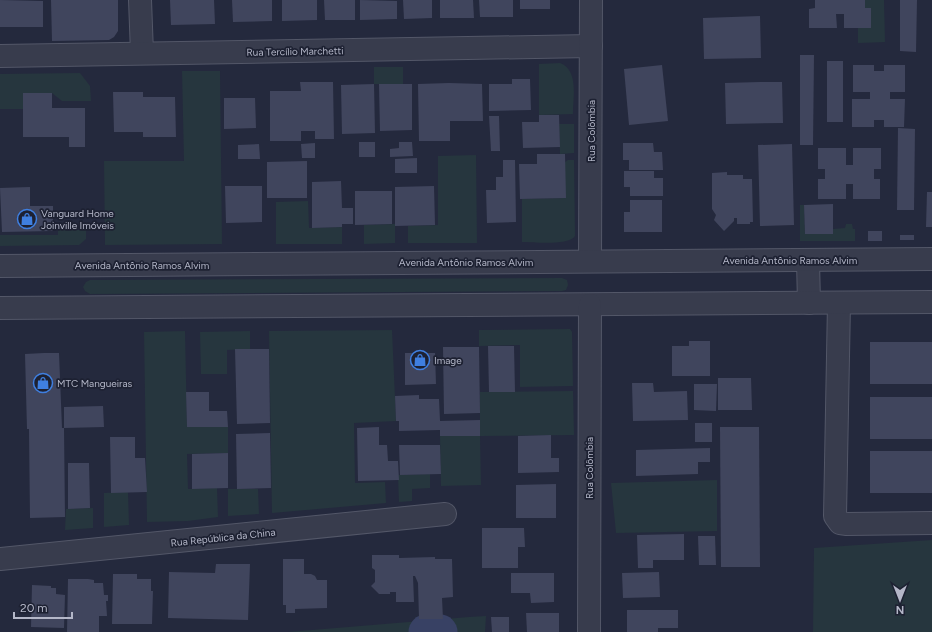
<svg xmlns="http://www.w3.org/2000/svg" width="932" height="632" font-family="Figtree,sans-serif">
  <rect width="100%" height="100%" fill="#24293d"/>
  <g fill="#26363e">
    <polygon points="865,0 884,0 885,42 858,43 858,28 871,28 865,8"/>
    <path d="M560,63C579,70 573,98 573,114L539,115V64Z"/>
    <rect x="374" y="67" width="29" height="17"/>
    <polygon points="182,71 220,71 222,244 105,245 104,161 184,161"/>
    <polygon points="80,73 90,86 91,101 62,101 52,93 23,93 23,109 0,109 0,74"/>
    <polygon points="559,124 574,124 574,153 560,154"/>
    <polygon points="476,155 477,243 408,243 408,226 438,225 438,156"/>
    <path d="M568,160H574L575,236C568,246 535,242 522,242V199L565,198V162Z"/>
    <polygon points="308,201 309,228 342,227 342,244 276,244 276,202"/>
    <polygon points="800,205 804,205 805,234 833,234 833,229 845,228 846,224 852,224 853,229 855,229 855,241 800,241"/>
    <polygon points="395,224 395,243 364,244 364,225"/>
    <polygon points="58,230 86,230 86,239 79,245 0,246 0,235 58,235"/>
    <polygon points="562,278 567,280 568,285 566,290 562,291 90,294 85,291 83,287 86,282 90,280"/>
    <polygon points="570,329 572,332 573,386 520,387 520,345 479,346 479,330"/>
    <polygon points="392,330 396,421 354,423 355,483 385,482 386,503 272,513 269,331"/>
    <polygon points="185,331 187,427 228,427 228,453 187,454 188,489 217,488 218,517 188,521 147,522 144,332"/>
    <polygon points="250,331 250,349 227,350 227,374 201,374 200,332"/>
    <polygon points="573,391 574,435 480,436 481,485 441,486 440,436 480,436 480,392"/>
    <polygon points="430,474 430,488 412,489 412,501 399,502 398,475"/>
    <polygon points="717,480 717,531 616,533 611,483"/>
    <polygon points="228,489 258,489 259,514 228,516"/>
    <polygon points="128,492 129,525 104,527 104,493"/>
    <polygon points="93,508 93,528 65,530 66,509"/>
    <polygon points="932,540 932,632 813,632 814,548"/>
    <polygon points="486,616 485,632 288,632 469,617"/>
  </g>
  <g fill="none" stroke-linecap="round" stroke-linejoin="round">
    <polyline stroke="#384164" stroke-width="35" points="426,632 440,632"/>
  </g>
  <g fill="#40455d">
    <polygon points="0,0 43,1 43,27 0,27"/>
    <polygon points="51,0 118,0 118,31 114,37 109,40 52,41"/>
    <polygon points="170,0 214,0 215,24 171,25"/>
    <polygon points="232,0 272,0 272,21 233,22"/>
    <polygon points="282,0 317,0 317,20 282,21"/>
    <polygon points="324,0 355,0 355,20 325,20"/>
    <polygon points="360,0 397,1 397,19 360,20"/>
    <polygon points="403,0 432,0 432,18 404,19"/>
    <polygon points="440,0 473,0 474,18 440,18"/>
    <polygon points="479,0 513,0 513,17 480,17"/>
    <rect x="520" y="0" width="30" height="9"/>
    <polygon points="815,0 865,0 865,8 871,8 871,28 844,28 844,14 836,14 837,28 809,28 809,9 815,8"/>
    <polygon points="900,0 917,0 916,52 900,51"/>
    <polygon points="760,16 761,58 704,59 703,18"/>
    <polygon points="800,55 814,55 813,145 800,145"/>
    <rect x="827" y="61" width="16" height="61"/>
    <polygon points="662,65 668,121 629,125 624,69"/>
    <polygon points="853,65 874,65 874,71 884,71 884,65 905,65 905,92 890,92 890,99 905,99 904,127 884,127 884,120 874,120 874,127 852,127 852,99 870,99 870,92 853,92"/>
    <polygon points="512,79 530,79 531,110 489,111 489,84 512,84"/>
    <polygon points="300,82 333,82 334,139 315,139 315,131 301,131 301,141 270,141 270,91 301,91"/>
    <polygon points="760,82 782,82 783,123 726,124 725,83"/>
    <polygon points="449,83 482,84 483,121 450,121 450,141 419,141 418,84"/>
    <polygon points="374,84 375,133 342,134 341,85"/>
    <polygon points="379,84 412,84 412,130 380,131"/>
    <polygon points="113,92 143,92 143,97 175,97 176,137 143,137 143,132 114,132"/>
    <polygon points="23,93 52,93 52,108 85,108 85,147 69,147 69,137 23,137"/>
    <polygon points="224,98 255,98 256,128 224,129"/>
    <polygon points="539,115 559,115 560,147 523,148 522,122 539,122"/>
    <polygon points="489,116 499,116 500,151 491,151"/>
    <polygon points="898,128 915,129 914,210 897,210"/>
    <rect x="359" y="142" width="16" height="15"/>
    <polygon points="399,142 412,142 413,156 390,157 390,149 399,148"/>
    <polygon points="315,143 315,158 302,158 301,144"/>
    <polygon points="623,143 653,143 654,152 662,152 663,170 629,170 629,160 623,160"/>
    <polygon points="259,144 260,159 238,159 238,145"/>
    <polygon points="792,144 794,225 760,226 758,145"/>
    <polygon points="818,148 846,148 846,165 853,165 853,148 881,148 881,169 874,169 874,179 880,179 880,199 853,199 853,184 846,184 846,199 818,199 818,179 825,179 825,169 818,169"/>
    <polygon points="537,154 565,154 566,198 520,199 519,164 537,164"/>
    <polygon points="417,158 417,173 395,173 395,159"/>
    <polygon points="503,160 515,160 516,222 487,223 486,190 496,190 496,177 503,177"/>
    <polygon points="307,161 307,198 267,198 267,162"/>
    <polygon points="624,171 654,171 654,178 663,178 663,196 630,196 630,187 624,187"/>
    <polygon points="727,172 727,175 743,175 743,179 752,179 753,222 750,222 750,224 737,224 737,218 734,218 734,221 724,231 714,220 716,215 712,209 712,173"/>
    <polygon points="341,181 342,208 353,208 353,224 342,224 342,227 312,228 312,182"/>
    <polygon points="225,186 262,186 262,222 226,223"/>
    <polygon points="434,186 435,225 395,226 395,187"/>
    <polygon points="30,187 30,206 53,206 53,231 2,232 0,188"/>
    <polygon points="355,191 392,191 392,224 355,225"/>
    <polygon points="927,192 932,192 932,227 926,227"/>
    <polygon points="630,200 662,200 662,232 624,232 624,212 630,212"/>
    <polygon points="833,204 833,234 805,234 804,205"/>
    <rect x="868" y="231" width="14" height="10"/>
    <rect x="900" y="235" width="14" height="5"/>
    <polygon points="689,341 710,341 710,376 672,376 672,346 689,346"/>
    <rect x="870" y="342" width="62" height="42"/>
    <polygon points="488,346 514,346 515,392 489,392"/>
    <polygon points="443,347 479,347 480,413 444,414"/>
    <polygon points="235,349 269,349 270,423 237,424"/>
    <polygon points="44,353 59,353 62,428 64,428 65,517 30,518 29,429 27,429 25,354"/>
    <polygon points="405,353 435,353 436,384 405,385"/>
    <polygon points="718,378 751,378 752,410 718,410"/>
    <polygon points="632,383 653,383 654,392 687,391 688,420 633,421"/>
    <polygon points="694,384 717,384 716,411 694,410"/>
    <polygon points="186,392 209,392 209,411 227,411 228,427 187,427"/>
    <polygon points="419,395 419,399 439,399 440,421 480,420 480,436 440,436 440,430 399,431 399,421 396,421 395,396"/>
    <rect x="870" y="397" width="62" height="42"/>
    <polygon points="103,406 104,427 64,428 64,407"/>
    <rect x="695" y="423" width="17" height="19"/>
    <polygon points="379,427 379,445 387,445 388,461 398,461 399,480 358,481 357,428"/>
    <polygon points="720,427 759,427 760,567 721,567"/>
    <polygon points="270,433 271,488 237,489 236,434"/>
    <polygon points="551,435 551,458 559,458 559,472 518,473 518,436"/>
    <polygon points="110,437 135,437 135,458 145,458 147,492 111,493"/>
    <polygon points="399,445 440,445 441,474 400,475"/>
    <polygon points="710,448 710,462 698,462 698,474 636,476 636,450"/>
    <rect x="870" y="451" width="62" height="42"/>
    <polygon points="228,453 228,488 192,489 192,454"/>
    <polygon points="68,463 89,463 90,508 68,509"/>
    <polygon points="556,484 556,518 516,518 516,485"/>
    <polygon points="482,528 524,528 525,547 518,547 518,568 482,568"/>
    <polygon points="684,534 684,560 653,560 653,568 638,568 637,535"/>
    <polygon points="698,536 715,536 716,565 699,565"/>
    <polygon points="372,555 399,555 399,558 435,557 435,559 452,559 453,597 442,598 443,619 419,619 418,583 415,576 413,576 414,602 396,602 396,592 390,592 390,594 379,594 371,586 375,582 375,570 372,568"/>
    <polygon points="283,559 304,559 304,574 311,574 315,576 317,580 327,580 327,608 295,609 295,613 286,613 286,605 283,605"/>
    <polygon points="216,564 250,564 248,620 168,618 169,572 215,573"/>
    <polygon points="659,572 660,597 623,598 622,573"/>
    <polygon points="511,573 554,573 554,602 531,603 530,593 511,593"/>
    <polygon points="113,574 137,574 137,579 151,579 151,591 153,591 152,624 112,624"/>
    <polygon points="68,579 88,579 94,580 94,583 103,583 104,595 108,595 108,601 106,601 107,616 99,616 99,632 67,632"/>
    <polygon points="32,585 51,586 51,588 56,588 56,594 65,595 64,628 31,627"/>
    <polygon points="627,610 678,610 678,628 658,628 658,632 627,632"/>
    <polygon points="526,613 559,613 559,632 527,632"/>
    <polygon points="491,617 509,617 509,632 492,632"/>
  </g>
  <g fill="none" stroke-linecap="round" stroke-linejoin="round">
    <defs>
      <g id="minor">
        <polyline points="140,0 142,53"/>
        <polyline points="0,56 591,46"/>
        <polyline points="590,261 591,0"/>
        <polyline points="808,261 809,303"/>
        <polyline points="0,266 932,259"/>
        <polyline points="839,303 835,516 840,523 847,524 932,523"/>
        <polyline points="0,308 932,302"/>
        <polyline points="0,559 445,514"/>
        <polyline points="589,632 590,305"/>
      </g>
    </defs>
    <use href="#minor" stroke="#535768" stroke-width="24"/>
    <use href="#minor" stroke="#383c4d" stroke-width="22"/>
  </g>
  <defs>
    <symbol id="shop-ring" viewBox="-11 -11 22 22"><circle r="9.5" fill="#1d2132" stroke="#3f7fe0" stroke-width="1.5"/><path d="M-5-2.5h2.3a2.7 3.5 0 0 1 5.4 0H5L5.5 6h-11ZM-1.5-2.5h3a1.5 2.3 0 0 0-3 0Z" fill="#3f7fe0"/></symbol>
  </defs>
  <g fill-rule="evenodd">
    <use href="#shop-ring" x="16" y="208" width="22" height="22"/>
    <use href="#shop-ring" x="409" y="349" width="22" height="22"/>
    <use href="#shop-ring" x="32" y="372" width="22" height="22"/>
  </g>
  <g text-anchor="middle" stroke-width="3.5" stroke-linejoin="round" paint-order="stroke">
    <g font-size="10" fill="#b4b7c8" stroke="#1d2132">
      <text transform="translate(295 51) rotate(-1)" y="4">Rua Tercílio Marchetti</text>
      <text transform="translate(591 131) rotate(-90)" y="4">Rua Colômbia</text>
      <text x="790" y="264">Avenida Antônio Ramos Alvim</text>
      <text x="466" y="266">Avenida Antônio Ramos Alvim</text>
      <text x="142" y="269">Avenida Antônio Ramos Alvim</text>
      <text transform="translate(589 468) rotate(-90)" y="4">Rua Colômbia</text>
      <text transform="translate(223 537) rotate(-6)" y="4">Rua República da China</text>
    </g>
    <g font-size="10" fill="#b4b7c8" stroke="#1d2132" text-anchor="start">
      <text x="41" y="217">Vanguard Home<tspan x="41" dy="12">Joinville Imóveis</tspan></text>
      <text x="434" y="364">Image</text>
      <text x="57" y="387">MTC Mangueiras</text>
    </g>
  </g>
  <g transform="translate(900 600) rotate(180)" stroke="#1d2132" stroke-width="3" paint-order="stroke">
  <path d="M0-3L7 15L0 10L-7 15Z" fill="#b4b7c8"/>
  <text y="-6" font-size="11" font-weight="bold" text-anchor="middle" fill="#b4b7c8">N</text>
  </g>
  <path d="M14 612v6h58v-6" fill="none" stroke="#b4b7c8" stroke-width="2"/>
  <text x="20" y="612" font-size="12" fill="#b4b7c8" stroke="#1d2132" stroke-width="3" paint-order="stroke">20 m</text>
</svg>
